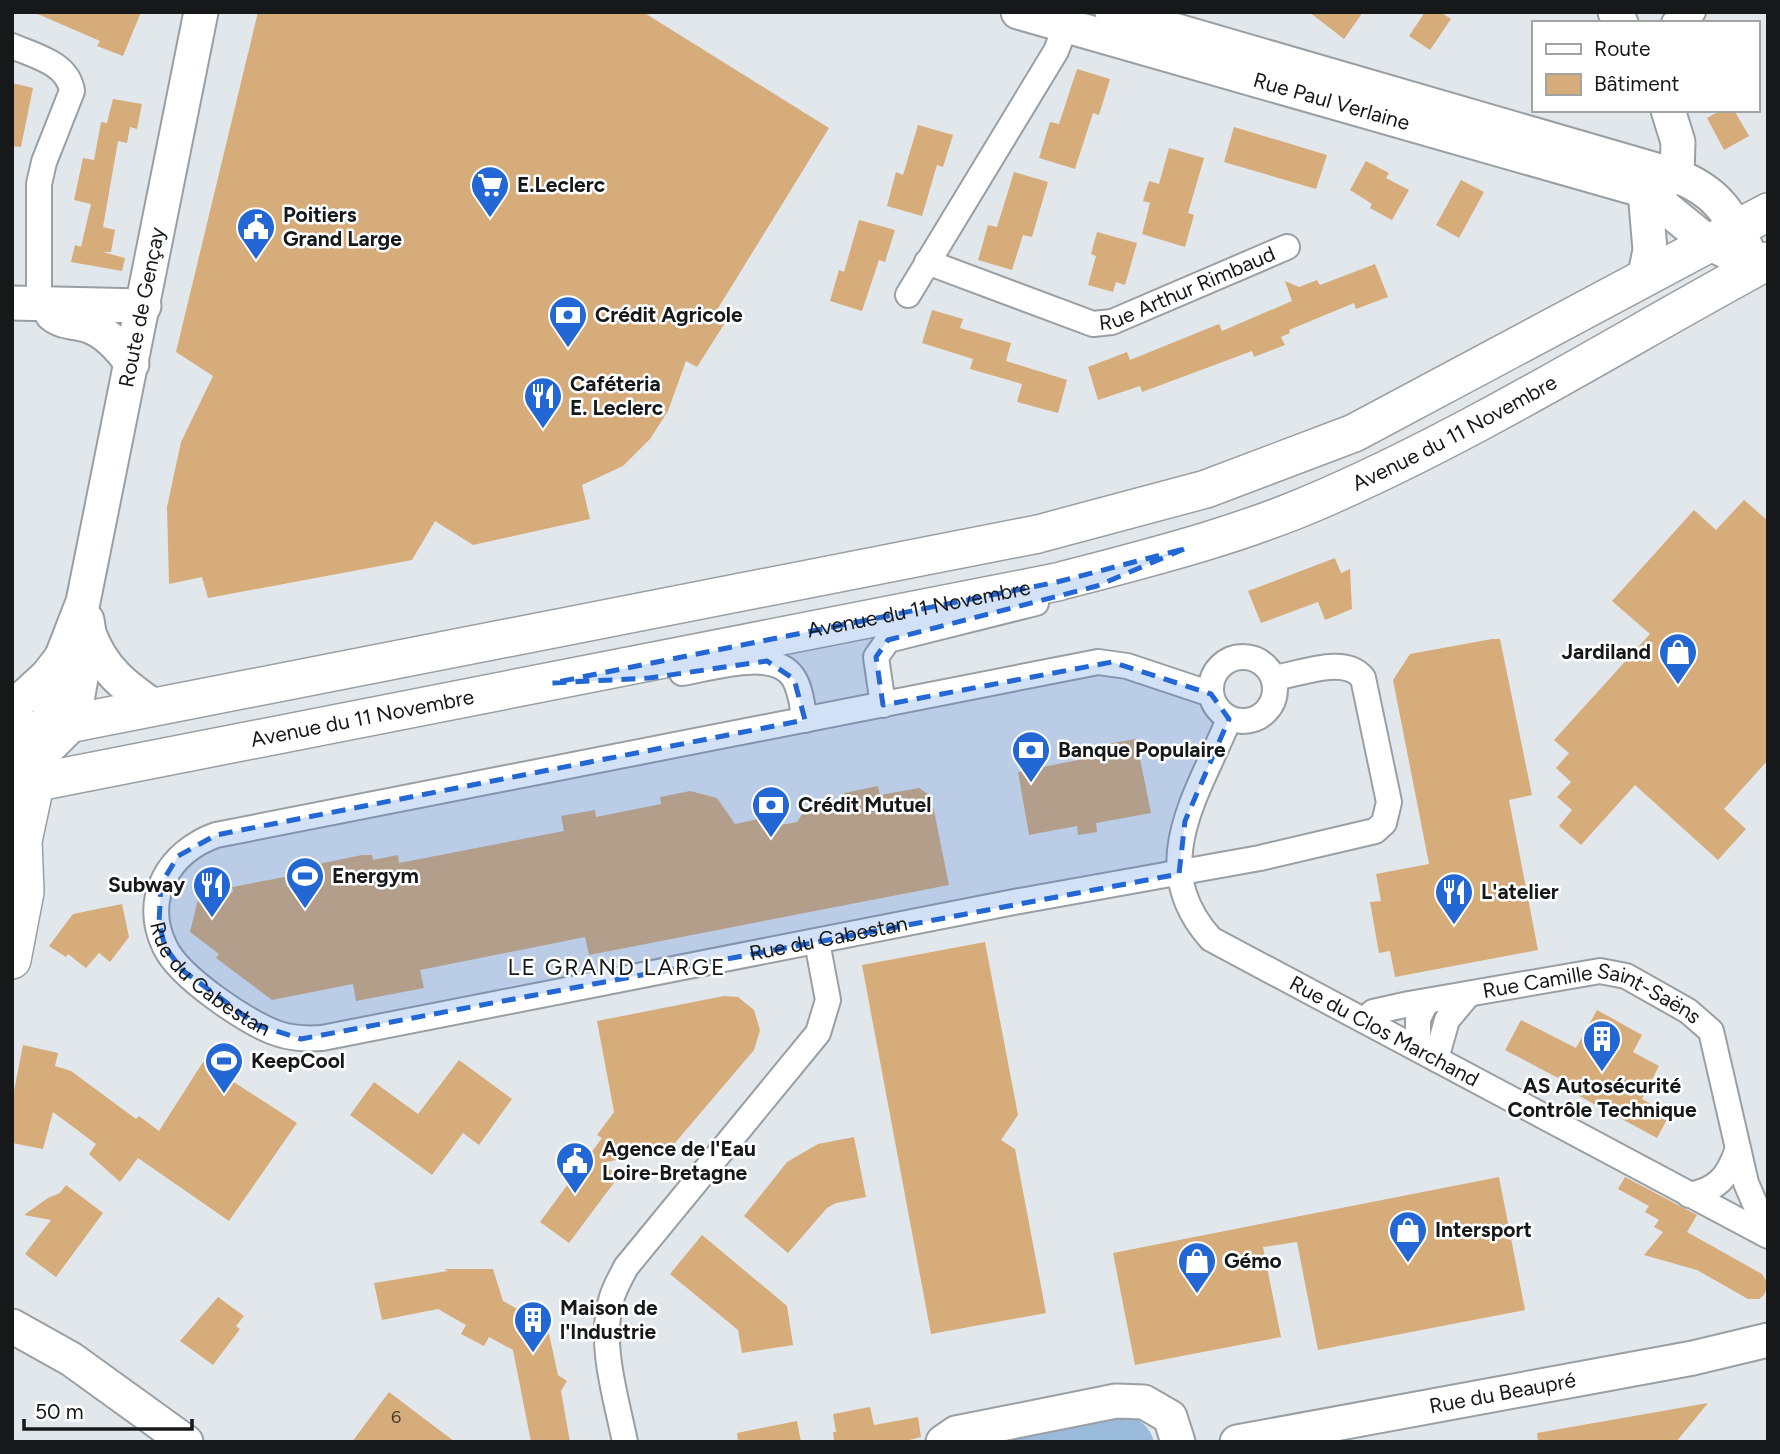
<svg xmlns="http://www.w3.org/2000/svg" width="1780" height="1454" font-family="Figtree,sans-serif">
  <rect width="100%" height="100%" fill="#e2e7ec"/>
  <path fill="#9abadc" d="M1124,1413C1139,1419 1150,1426 1154,1442H975Z"/>
  <g fill="#d7ac7b">
    <polygon points="33,12 141,12 123,56 97,46 100,41"/>
    <polygon points="258,12 643,12 829,128 717,310 728,318 697,367 686,361 668,411 650,439 623,466 582,485 590,519 473,545 435,521 412,560 208,598 202,577 169,584 167,507 181,442 213,376 176,352"/>
    <polygon points="1309,12 1363,12 1344,39"/>
    <polygon points="1425,12 1440,12 1451,19 1430,50 1409,36"/>
    <polygon points="1077,69 1110,79 1099,115 1093,113 1075,169 1039,158 1050,122 1059,124"/>
    <polygon points="12,83 33,88 21,147 12,146"/>
    <polygon points="113,99 142,104 137,129 130,127 127,143 118,141 103,227 115,230 111,252 103,252 125,258 122,271 71,262 75,245 81,247 91,204 74,200 83,158 94,160 101,122 107,123"/>
    <polygon points="1721,110 1734,110 1749,136 1724,150 1707,118"/>
    <polygon points="918,125 953,135 943,167 937,165 922,216 887,206 896,172 903,175"/>
    <polygon points="1234,127 1327,155 1316,189 1224,162"/>
    <polygon points="1169,148 1204,158 1188,213 1194,215 1185,247 1142,234 1150,203 1143,201 1149,181 1159,184"/>
    <polygon points="1366,161 1389,173 1386,178 1409,190 1392,220 1370,208 1372,204 1350,190"/>
    <polygon points="1014,172 1048,182 1032,237 1023,235 1012,270 978,260 988,225 997,227"/>
    <polygon points="1461,180 1484,192 1459,238 1436,225"/>
    <polygon points="859,220 895,230 885,262 879,260 862,311 830,301 839,270 844,272"/>
    <polygon points="1097,232 1137,243 1125,285 1116,282 1113,292 1088,285 1096,256 1091,254"/>
    <polygon points="1375,264 1388,297 1356,309 1354,303 1289,330 1290,333 1281,337 1285,345 1254,357 1252,351 1142,392 1140,386 1098,400 1088,367 1127,352 1130,360 1219,324 1222,331 1292,301 1285,281 1299,287 1317,280 1320,285"/>
    <polygon points="932,310 963,319 960,328 1011,343 1006,361 1067,380 1058,413 1017,402 1022,384 970,369 973,359 922,343"/>
    <polygon points="1744,500 1768,521 1768,760 1724,809 1746,829 1718,860 1635,785 1581,845 1559,826 1572,810 1557,797 1571,782 1556,768 1569,753 1554,740 1650,634 1612,601 1694,510 1716,530"/>
    <polygon points="1335,558 1341,573 1350,569 1352,609 1325,620 1318,602 1261,623 1248,591"/>
    <polygon points="1492,639 1500,639 1532,795 1509,800 1538,950 1395,977 1390,951 1379,953 1370,902 1381,901 1376,874 1429,864 1393,680 1410,654"/>
    <polygon points="1136,739 1151,813 1096,823 1097,832 1078,835 1077,826 1029,835 1018,772 1078,760 1078,756 1108,750 1107,744"/>
    <polygon points="878,786 880,795 919,788 931,796 949,885 589,955 585,937 420,970 424,988 356,1001 353,984 272,1000 216,958 219,954 190,932 198,899 233,892 232,887 290,876 289,871 299,868 362,855 372,855 373,860 398,855 399,863 564,831 561,816 595,810 596,817 661,804 660,797 690,791 717,798 735,824 768,817 770,827 797,822 805,810 845,802 844,793"/>
    <polygon points="122,904 129,937 110,962 99,953 86,968 68,954 66,957 49,946 73,914"/>
    <polygon points="985,942 1018,1115 1001,1140 1015,1149 1046,1313 931,1334 862,965"/>
    <polygon points="724,996 738,997 754,1010 760,1030 754,1050 669,1150 601,1163 619,1176 569,1243 540,1222 602,1138 597,1135 614,1112 597,1021"/>
    <polygon points="1597,1010 1642,1035 1633,1052 1659,1066 1642,1099 1670,1114 1657,1138 1557,1084 1560,1079 1505,1050 1521,1020 1576,1048"/>
    <polygon points="23,1045 58,1053 55,1066 71,1071 136,1119 139,1116 159,1131 203,1062 297,1123 229,1221 138,1158 120,1182 89,1154 96,1144 53,1112 43,1149 12,1143 12,1101"/>
    <polygon points="459,1060 512,1099 479,1145 463,1133 432,1175 350,1115 374,1082 418,1114"/>
    <polygon points="854,1137 866,1197 836,1203 827,1208 788,1253 744,1216 787,1162 818,1144"/>
    <polygon points="1499,1177 1525,1310 1318,1350 1297,1242 1263,1247 1281,1337 1135,1365 1113,1253"/>
    <polygon points="1625,1177 1697,1215 1687,1232 1762,1274 1768,1284 1764,1295 1759,1299 1748,1299 1697,1270 1644,1255 1663,1232 1654,1227 1659,1220 1645,1212 1649,1206 1618,1189"/>
    <polygon points="66,1185 103,1213 56,1277 25,1254 51,1220 24,1215 48,1198 60,1193"/>
    <polygon points="702,1235 787,1306 793,1345 742,1353 738,1330 670,1274"/>
    <polygon points="444,1269 493,1269 503,1301 547,1325 558,1375 567,1381 561,1391 570,1442 531,1442 513,1350 489,1337 484,1346 461,1334 466,1325 438,1309 382,1320 374,1283 448,1271"/>
    <polygon points="218,1297 244,1316 236,1326 240,1329 213,1365 180,1341"/>
    <polygon points="389,1392 455,1442 352,1442"/>
    <polygon points="1708,1403 1676,1442 1538,1442 1537,1433"/>
    <polygon points="870,1407 874,1425 918,1417 921,1437 901,1442 834,1442 833,1432 836,1432 833,1414"/>
    <polygon points="797,1421 801,1442 738,1442 737,1433"/>
  </g>
  <g fill="none" stroke-linecap="round" stroke-linejoin="round">
    <defs>
      <g id="street">
        <polyline points="1674,23 1693,12"/>
        <path d="M12,46C35,56 68,63 72,91L44,162L39,184V304"/>
        <path id="s1" d="M927,262L1093,324L1112,322L1287,247"/>
        <polyline points="908,295 1056,51 1071,12"/>
        <circle cx="1243" cy="689" r="32"/>
        <path d="M682,673C711,668 774,648 793,677C801,689 802,706 805,720"/>
        <path id="s2" d="M1211,694L1127,666L1098,662L216,835C169,852 141,898 165,947C179,977 248,1024 279,1034C294,1039 307,1039 322,1038L1014,902L1260,858L1375,831L1384,823L1389,802L1363,678C1345,654 1298,675 1274,678"/>
        <polyline points="883,705 876,657 888,640 1036,603"/>
        <path id="s3" d="M1229,719C1198,795 1145,866 1211,939L1768,1236"/>
        <path id="s4" d="M1365,1020L1373,1012L1409,1004L1600,971L1626,976L1688,1011L1711,1031L1746,1183L1768,1234"/>
        <polyline points="1418,1049 1418,1019 1426,1002"/>
        <polyline points="1436,1059 1447,1020 1468,995"/>
        <path d="M1689,1195C1717,1190 1728,1177 1737,1151"/>
        <path d="M625,1442C616,1397 598,1342 612,1297C615,1287 621,1277 626,1267L818,1033L828,1000L817,942"/>
      </g>
      <g id="secondary">
        <path id="s5" d="M1018,12L1645,191L1709,243L1757,267"/>
        <path d="M1112,12L1677,176C1718,192 1729,213 1748,251"/>
        <polyline points="1615,12 1621,23"/>
        <polyline points="1657,186 1677,176 1678,142 1668,110"/>
        <polyline points="1645,275 1650,250 1645,191"/>
        <polyline points="12,303 144,306"/>
        <path d="M52,314C64,324 76,321 89,326C106,332 122,350 132,364"/>
        <path d="M89,633C102,669 124,686 155,707"/>
        <polyline points="12,708 47,676 61,658"/>
        <path id="s6" d="M47,728L62,656L83,602L201,12"/>
        <polyline points="12,761 41,755 73,723 89,633 87,620"/>
        <polyline points="12,1326 71,1359 186,1442"/>
        <polyline points="943,1442 956,1433 1116,1401 1144,1402 1170,1417 1178,1442"/>
        <path id="s7" d="M1237,1442L1693,1358L1768,1340"/>
      </g>
      <g id="primary">
        <polyline points="12,735 1038,534 1206,489 1354,433 1768,212"/>
        <path id="s8" d="M12,787L1057,582C1149,558 1242,535 1329,496C1481,429 1622,340 1768,261"/>
        <polyline points="12,960 25,892 23,841 40,761"/>
      </g>
    </defs>
    <use href="#street" stroke="#9a9fa3" stroke-width="28"/>
    <use href="#secondary" stroke="#9a9fa3" stroke-width="37"/>
    <use href="#primary" stroke="#9a9fa3" stroke-width="40"/>
    <use href="#street" stroke="#fff" stroke-width="24"/>
    <use href="#secondary" stroke="#fff" stroke-width="33"/>
    <use href="#primary" stroke="#fff" stroke-width="37"/>
  </g>
  <path fill="#2267d3" fill-opacity="0.2" stroke="#2267d3" stroke-width="5" stroke-dasharray="14 9" stroke-linejoin="round" d="M1184,549L1097,586L888,640L876,657L883,705L1112,662L1211,694L1229,719L1185,821L1179,874L301,1039L257,1025L182,970L165,947L159,923L161,884L178,856L216,835L805,720L794,679L767,661L649,678L552,683L1057,582Z"/>
  <defs>
    <symbol id="supermarket-pin" viewBox="-11 -11 22 30"><path d="M0 17L-7.5 6A9.5 9.5 0 1 1 7.5 6Z" fill="#2267d3" stroke="#fff"/><path d="M-6-5.5h2.5l.6 2H6L4.5 2H-2.5L-4.4-4H-6ZM-1.5 3.2a1.3 1.3 0 1 0 .1 0ZM3 3.2a1.3 1.3 0 1 0 .1 0Z" fill="#fff"/></symbol>
    <symbol id="civic-pin" viewBox="-11 -11 22 30"><path d="M0 17L-7.5 6A9.5 9.5 0 1 1 7.5 6Z" fill="#2267d3" stroke="#fff"/><path d="M-.6-6.5H3V-4.5H.6V-3L4-1V1h2V6H-6V1h2V-1L-.6-3ZM-1.2 2.5V6h2.4V2.5Z" fill="#fff"/></symbol>
    <symbol id="bank-pin" viewBox="-11 -11 22 30"><path d="M0 17L-7.5 6A9.5 9.5 0 1 1 7.5 6Z" fill="#2267d3" stroke="#fff"/><path d="M-6-4H6V4H-6ZM0-2.3a2.3 2.3 0 1 0 0 4.6a2.3 2.3 0 1 0 0-4.6Z" fill="#fff"/></symbol>
    <symbol id="restaurant-pin" viewBox="-11 -11 22 30"><path d="M0 17L-7.5 6A9.5 9.5 0 1 1 7.5 6Z" fill="#2267d3" stroke="#fff"/><path d="M-5-6h1v4h1v-4h1v4h1v-4h1v5L-1.5 .5V6h-2V.5L-5-1ZM5-6V6H3V1.5H1.5Q1.5-4 5-6Z" fill="#fff"/></symbol>
    <symbol id="shop-pin" viewBox="-11 -11 22 30"><path d="M0 17L-7.5 6A9.5 9.5 0 1 1 7.5 6Z" fill="#2267d3" stroke="#fff"/><path d="M-5-2.5h2.3a2.7 3.5 0 0 1 5.4 0H5L5.5 6h-11ZM-1.5-2.5h3a1.5 2.3 0 0 0-3 0Z" fill="#fff"/></symbol>
    <symbol id="stadium-pin" viewBox="-11 -11 22 30"><path d="M0 17L-7.5 6A9.5 9.5 0 1 1 7.5 6Z" fill="#2267d3" stroke="#fff"/><path d="M0-5a6.5 5 0 1 0 0 10a6.5 5 0 1 0 0-10ZM-3.5-1.8h7v3.6h-7Z" fill="#fff"/></symbol>
    <symbol id="building-pin" viewBox="-11 -11 22 30"><path d="M0 17L-7.5 6A9.5 9.5 0 1 1 7.5 6Z" fill="#2267d3" stroke="#fff"/><path d="M-4-6H4V6H1V3H-1V6H-4ZM-2.5-4.3h1.7v1.8h-1.7ZM.8-4.3h1.7v1.8H.8ZM-2.5-1h1.7V.8h-1.7ZM.8-1h1.7V.8H.8Z" fill="#fff"/></symbol>
  </defs>
  <g fill-rule="evenodd">
    <use href="#supermarket-pin" x="468" y="163" width="44" height="60"/>
    <use href="#civic-pin" x="234" y="205" width="44" height="60"/>
    <use href="#bank-pin" x="546" y="293" width="44" height="60"/>
    <use href="#restaurant-pin" x="521" y="374" width="44" height="60"/>
    <use href="#shop-pin" x="1656" y="630" width="44" height="60"/>
    <use href="#bank-pin" x="1009" y="728" width="44" height="60"/>
    <use href="#bank-pin" x="749" y="783" width="44" height="60"/>
    <use href="#stadium-pin" x="283" y="854" width="44" height="60"/>
    <use href="#restaurant-pin" x="190" y="863" width="44" height="60"/>
    <use href="#restaurant-pin" x="1432" y="870" width="44" height="60"/>
    <use href="#building-pin" x="1580" y="1017" width="44" height="60"/>
    <use href="#stadium-pin" x="202" y="1039" width="44" height="60"/>
    <use href="#civic-pin" x="553" y="1139" width="44" height="60"/>
    <use href="#shop-pin" x="1386" y="1208" width="44" height="60"/>
    <use href="#shop-pin" x="1175" y="1239" width="44" height="60"/>
    <use href="#building-pin" x="511" y="1298" width="44" height="60"/>
  </g>
  <g text-anchor="middle" stroke-width="5" stroke-linejoin="round" paint-order="stroke">
    <g font-size="18" fill="#463d32">
      <text x="396" y="1423">6</text>
    </g>
    <g font-size="21" fill="#16181a" stroke="#fff">
      <text dy="7" stroke="none"><textPath href="#s5" startOffset="326">Rue Paul Verlaine</textPath></text>
      <text dy="7" stroke="none"><textPath href="#s1" startOffset="278">Rue Arthur Rimbaud</textPath></text>
      <text dy="7" stroke="none"><textPath href="#s6" startOffset="432">Route de Gençay</textPath></text>
      <text dy="7" stroke="none"><textPath href="#s8" startOffset="1491">Avenue du 11 Novembre</textPath></text>
      <text dy="7" stroke="none"><textPath href="#s8" startOffset="924">Avenue du 11 Novembre</textPath></text>
      <text dy="7" stroke="none"><textPath href="#s8" startOffset="357">Avenue du 11 Novembre</textPath></text>
      <text dy="7" stroke="none"><textPath href="#s2" startOffset="1862">Rue du Cabestan</textPath></text>
      <text dy="7" stroke="none"><textPath href="#s2" startOffset="1211">Rue du Cabestan</textPath></text>
      <text dy="7" stroke="none"><textPath href="#s4" startOffset="238">Rue Camille Saint-Saëns</textPath></text>
      <text dy="7" stroke="none"><textPath href="#s3" startOffset="434">Rue du Clos Marchand</textPath></text>
      <text dy="7" stroke="none"><textPath href="#s7" startOffset="270">Rue du Beaupré</textPath></text>
    </g>
    <g font-size="21" font-weight="bold" fill="#16181a" stroke="#fff" text-anchor="start">
      <text x="517" y="192">E.Leclerc</text>
      <text x="283" y="222">Poitiers<tspan x="283" dy="24">Grand Large</tspan></text>
      <text x="595" y="322">Crédit Agricole</text>
      <text x="570" y="391">Caféteria<tspan x="570" dy="24">E. Leclerc</tspan></text>
      <text x="1651" y="659" text-anchor="end">Jardiland</text>
      <text x="1058" y="757">Banque Populaire</text>
      <text x="798" y="812">Crédit Mutuel</text>
      <text x="332" y="883">Energym</text>
      <text x="185" y="892" text-anchor="end">Subway</text>
      <text x="1481" y="899">L'atelier</text>
      <text x="251" y="1068">KeepCool</text>
      <text x="1602" y="1093" text-anchor="middle">AS Autosécurité<tspan x="1602" dy="24">Contrôle Technique</tspan></text>
      <text x="602" y="1156">Agence de l'Eau<tspan x="602" dy="24">Loire-Bretagne</tspan></text>
      <text x="1435" y="1237">Intersport</text>
      <text x="1224" y="1268">Gémo</text>
      <text x="560" y="1315">Maison de<tspan x="560" dy="24">l'Industrie</tspan></text>
    </g>
    <g font-size="23" letter-spacing="2" fill="#16181a" stroke="#fff">
      <text x="617" y="975">LE GRAND LARGE</text>
    </g>
  </g>
  <rect width="1780" height="1454" fill="none" stroke="#16181a" stroke-width="28"/>
  <rect x="1532" y="21" width="228" height="91" fill="#ffffff" stroke="#a2a3a3" stroke-width="2"/>
  <rect x="1546" y="44" width="35" height="10" fill="#ffffff" stroke="#a2a3a3" stroke-width="2"/>
  <text x="1594" y="56" font-size="21" fill="#16181a">Route</text>
  <rect x="1546" y="74" width="35" height="21" fill="#d7ac7b" stroke="#a2a3a3" stroke-width="2"/>
  <text x="1594" y="91" font-size="21" fill="#16181a">Bâtiment</text>
  <path d="M24 1419v10h168v-10" fill="none" stroke="#16181a" stroke-width="3.5"/>
  <text x="35" y="1419" font-size="21" fill="#16181a" stroke="#ffffff" stroke-width="5" paint-order="stroke">50 m</text>
</svg>
